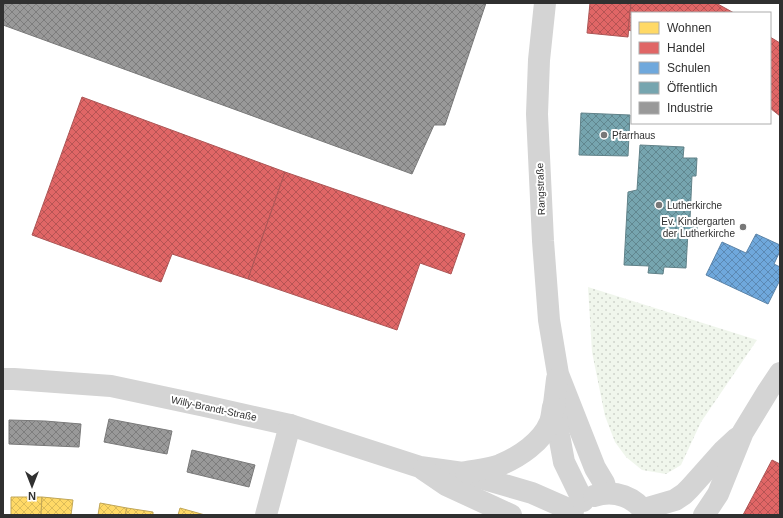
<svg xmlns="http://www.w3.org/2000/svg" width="783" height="518" font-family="Arial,sans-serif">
  <defs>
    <pattern id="grass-dots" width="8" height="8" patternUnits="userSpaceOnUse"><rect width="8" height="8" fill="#f0f6ec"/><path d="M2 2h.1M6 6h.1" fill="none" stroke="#ced3cb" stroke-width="1.8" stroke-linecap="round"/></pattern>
    <pattern id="homes-cross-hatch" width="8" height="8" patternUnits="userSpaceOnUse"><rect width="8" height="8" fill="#ffd966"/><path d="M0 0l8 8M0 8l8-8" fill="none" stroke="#dbbb59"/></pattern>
    <pattern id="shops-cross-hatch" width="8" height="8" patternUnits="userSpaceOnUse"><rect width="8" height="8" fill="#e06666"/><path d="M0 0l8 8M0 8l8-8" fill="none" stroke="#b65454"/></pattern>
    <pattern id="schools-cross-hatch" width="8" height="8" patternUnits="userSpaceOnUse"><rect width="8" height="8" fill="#6fa8dc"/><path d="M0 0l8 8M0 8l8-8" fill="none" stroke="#5c89b3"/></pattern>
    <pattern id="public-cross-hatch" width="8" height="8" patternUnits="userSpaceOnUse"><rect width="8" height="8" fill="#76a5af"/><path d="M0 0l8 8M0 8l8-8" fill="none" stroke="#61878f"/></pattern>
    <pattern id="industry-cross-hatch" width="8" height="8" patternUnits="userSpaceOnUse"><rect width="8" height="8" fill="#999"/><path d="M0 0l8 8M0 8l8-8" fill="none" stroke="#7d7d7d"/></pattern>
  </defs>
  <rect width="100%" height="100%" fill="#fff"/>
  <polygon fill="url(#grass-dots)" points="588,287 757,340 701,422 681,465 666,474 642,470 626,457 615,442 605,416 592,352"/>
  <g fill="url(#homes-cross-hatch)" stroke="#c1a656">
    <polygon points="11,497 42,497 41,515 11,515"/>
    <polygon points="42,497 73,500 71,515 41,515"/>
    <polygon points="100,503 127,508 125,515 98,515"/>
    <polygon points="127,508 153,512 153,515 125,515"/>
    <polygon points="180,508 205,515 178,515"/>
  </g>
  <g fill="url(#shops-cross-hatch)" stroke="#ab5656">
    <polygon points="590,3 631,3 628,37 587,33"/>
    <polygon points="631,3 716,3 734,13 632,13 632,31 628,30"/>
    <polygon points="770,37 780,43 780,116 770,108"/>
    <polygon points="82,97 285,172 248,279 172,254 161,282 32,235"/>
    <polygon points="285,172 465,234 451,274 420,263 397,330 248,279"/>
    <polygon points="772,460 780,464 780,515 743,515"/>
  </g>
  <polygon fill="url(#schools-cross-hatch)" stroke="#5c84a8" points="756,234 780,245 780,251 774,264 780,267 780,280 768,304 706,275 722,242 746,253"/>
  <g fill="url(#public-cross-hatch)" stroke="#618289">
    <polygon points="581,113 630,115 628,156 579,155"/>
    <polygon points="640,145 684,147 683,158 697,158 696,176 692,176 690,219 697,219 697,231 688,231 686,268 664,267 663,274 648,273 649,266 624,265 628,192 637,190"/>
  </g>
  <g fill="url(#industry-cross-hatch)" stroke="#7a7a7a">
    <polygon points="3,3 486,3 445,125 434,125 412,174 3,25"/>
    <polygon points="109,419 172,431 167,454 104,442"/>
    <polygon points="9,420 45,421 81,424 79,447 9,444"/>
    <polygon points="192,450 255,465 249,487 187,472"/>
  </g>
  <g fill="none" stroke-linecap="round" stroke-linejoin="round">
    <g stroke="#d4d4d4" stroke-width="22">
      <polyline points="545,3 539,60 537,114 543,241 549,320 558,374 595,468 604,483 607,493"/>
      <polyline points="3,379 14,379 111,386 205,406 290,425 420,467 463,473 532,493 573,511"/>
      <polyline points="557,379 554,404 559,435 564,462 583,501"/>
      <polyline points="424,470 446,485 511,515"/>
      <path d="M466,472C477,470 489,469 500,465C519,457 542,442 550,422C552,417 552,412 553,407"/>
      <path d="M594,496C615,489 635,497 647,515"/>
      <polyline points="644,509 675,500 684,494 690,488 723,451 737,438"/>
      <polyline points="266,515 290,425"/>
      <polyline points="704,515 718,494 743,432 768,391 780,373"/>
    </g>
  </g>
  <g fill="#787878" stroke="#fff" stroke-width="1.5">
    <circle cx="604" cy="135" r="4"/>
    <circle cx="659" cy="205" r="4"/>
    <circle cx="743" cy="227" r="4"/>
  </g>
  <g text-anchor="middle" stroke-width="4" stroke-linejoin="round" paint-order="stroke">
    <g font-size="10" fill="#303030" stroke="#fff" text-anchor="start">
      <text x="612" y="139">Pfarrhaus</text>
      <text x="667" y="209">Lutherkirche</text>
      <text x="735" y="225" text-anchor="end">Ev. Kindergarten<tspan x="735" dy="12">der Lutherkirche</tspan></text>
    </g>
    <g font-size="10" fill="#303030" stroke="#fff">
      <text transform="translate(540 189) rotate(-92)" y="4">Rangstraße</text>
      <text transform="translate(214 408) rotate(12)" y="4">Willy-Brandt-Straße</text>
    </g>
  </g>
  <rect width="783" height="518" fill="none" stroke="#303030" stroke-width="8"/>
  <rect x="631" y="12" width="140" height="112" fill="#ffffff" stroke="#acacac"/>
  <rect x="639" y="22" width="20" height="12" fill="#ffd966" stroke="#acacac"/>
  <text x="667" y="32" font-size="12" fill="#303030">Wohnen</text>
  <rect x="639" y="42" width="20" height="12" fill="#e06666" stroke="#acacac"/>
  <text x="667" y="52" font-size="12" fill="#303030">Handel</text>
  <rect x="639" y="62" width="20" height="12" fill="#6fa8dc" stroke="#acacac"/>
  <text x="667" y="72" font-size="12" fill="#303030">Schulen</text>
  <rect x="639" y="82" width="20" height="12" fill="#76a5af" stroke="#acacac"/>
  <text x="667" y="92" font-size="12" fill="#303030">Öffentlich</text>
  <rect x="639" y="102" width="20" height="12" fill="#999999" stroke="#acacac"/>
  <text x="667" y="112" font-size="12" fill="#303030">Industrie</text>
  <g transform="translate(32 486) rotate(180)" stroke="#ffffff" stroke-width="3" paint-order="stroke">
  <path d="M0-3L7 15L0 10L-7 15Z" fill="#303030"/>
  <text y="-6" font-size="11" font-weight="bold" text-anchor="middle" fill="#303030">N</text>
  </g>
</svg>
